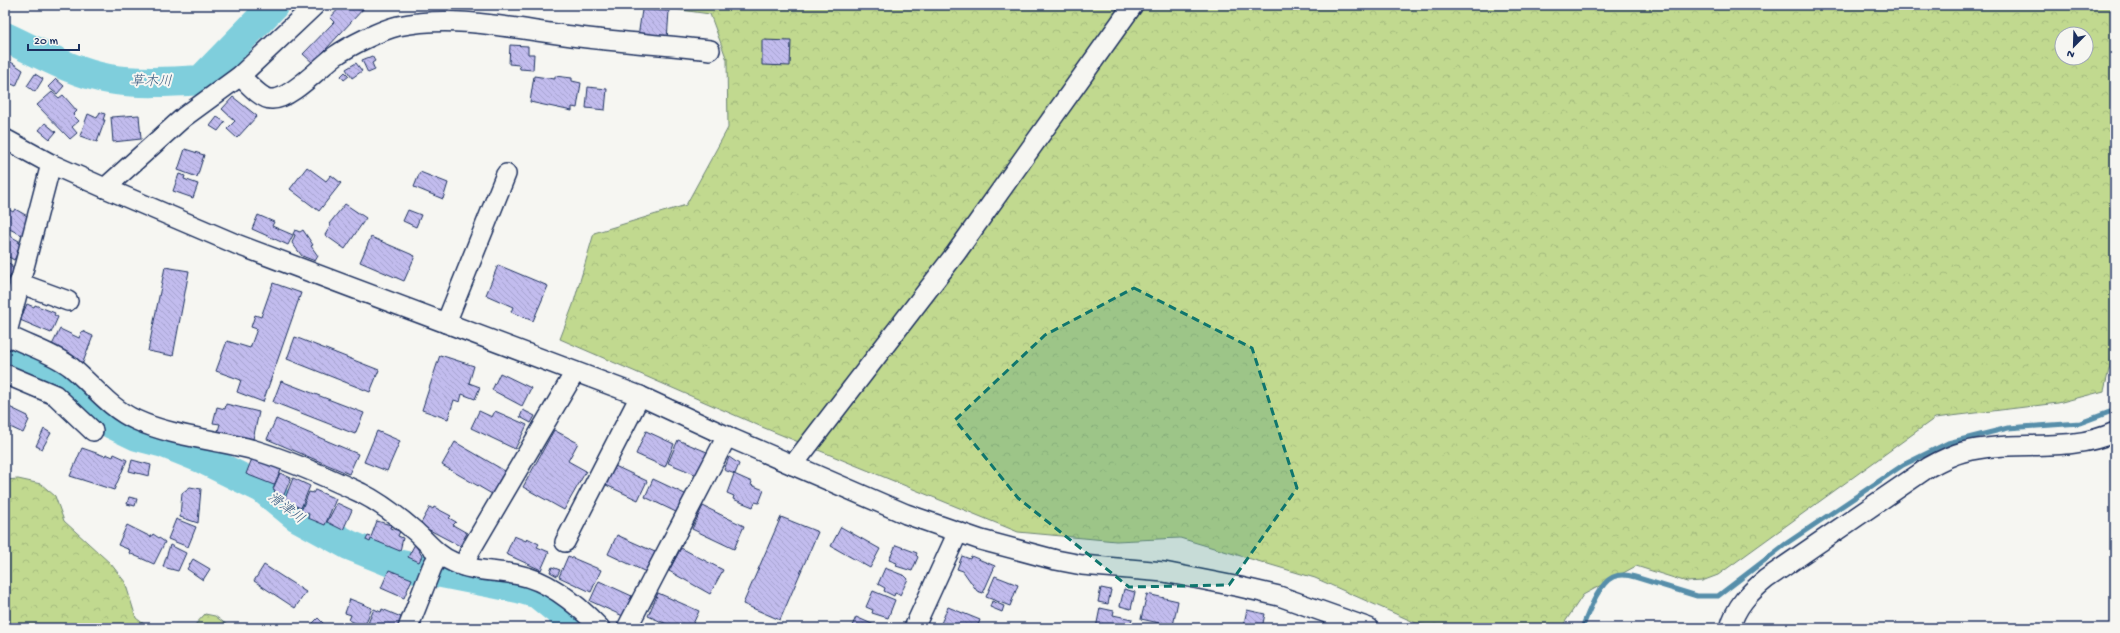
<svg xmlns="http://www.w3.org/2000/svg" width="2120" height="633" font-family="'Gochi Hand','Klee One',sans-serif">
  <defs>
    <pattern id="forest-crowns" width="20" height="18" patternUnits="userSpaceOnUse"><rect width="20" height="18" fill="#c1d98f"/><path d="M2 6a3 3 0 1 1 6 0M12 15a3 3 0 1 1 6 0" fill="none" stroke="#a5bb7e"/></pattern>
    <pattern id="building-back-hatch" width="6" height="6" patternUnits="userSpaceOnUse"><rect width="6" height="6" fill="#c2bcee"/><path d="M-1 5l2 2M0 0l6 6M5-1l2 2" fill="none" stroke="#a6a2ce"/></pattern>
  </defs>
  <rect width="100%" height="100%" fill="#f6f6f2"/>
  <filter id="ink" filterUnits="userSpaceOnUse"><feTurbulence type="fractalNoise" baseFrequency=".025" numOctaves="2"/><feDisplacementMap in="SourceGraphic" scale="8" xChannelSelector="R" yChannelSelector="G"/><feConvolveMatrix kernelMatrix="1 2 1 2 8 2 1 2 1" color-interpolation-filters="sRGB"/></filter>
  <g filter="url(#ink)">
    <g fill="url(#forest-crowns)" stroke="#6e8476" fill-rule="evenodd">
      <path d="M644,5H2115V344L2104,391L2058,403L1935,418L1718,575L1702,581L1687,582L1636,566L1583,595L1561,628H1437L1416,623L1315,578L1180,538L1116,541L1018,532L762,427L560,339L573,305L594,233L686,205L728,128L727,60L710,14ZM2062,34H2086V58H2062Z"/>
      <polygon points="18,479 41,484 55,496 64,521 111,564 125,582 136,618 149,628 5,628 5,480"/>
      <polygon points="205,614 215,616 231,628 192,628"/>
    </g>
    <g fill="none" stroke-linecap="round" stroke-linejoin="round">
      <path stroke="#578eaa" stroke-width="5" d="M1582,628C1588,614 1598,584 1613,577C1620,574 1628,575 1635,577L1697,596H1718L1787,543L1903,465L1948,443L2008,428L2080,423L2115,410"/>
      <g stroke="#7fcedc" stroke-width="30">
        <path d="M5,37C38,52 73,73 109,79C137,84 172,82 201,80L274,5"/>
        <polyline points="5,356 32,363 48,372 112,424 137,436 164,443 201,458 262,488 296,516 349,545 396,564 518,588 538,594 580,628"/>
      </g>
    </g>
    <g fill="url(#building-back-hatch)" stroke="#1b2f5e">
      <polygon points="342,5 362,5 365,7 313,63 303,54 334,22 330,18"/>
      <polygon points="642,10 669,11 667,40 638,37"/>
      <polygon points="762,40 791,41 790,66 762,65"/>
      <polygon points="510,45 528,46 528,54 534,54 533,70 520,69 519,65 509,64"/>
      <polygon points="372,56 375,61 372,63 375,70 368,73 362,60"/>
      <polygon points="5,58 23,70 16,86 5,81"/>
      <polygon points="356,63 362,71 352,78 346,69"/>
      <polygon points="345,72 349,76 344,80 341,76"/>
      <polygon points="35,74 43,79 35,92 27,86"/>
      <polygon points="534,76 555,79 555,76 572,78 572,81 581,83 577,108 572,107 572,111 530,102"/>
      <polygon points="56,79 64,86 57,94 48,87"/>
      <polygon points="588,87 607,89 605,110 586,108"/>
      <polygon points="52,92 59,98 63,95 77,111 73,115 79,121 72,127 77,133 70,139 37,105"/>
      <polygon points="233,97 257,116 237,138 227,129 235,121 222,109"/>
      <polygon points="100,112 105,114 103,120 105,120 97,142 80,136 88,114 97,118"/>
      <polygon points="139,115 141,139 113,142 111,117"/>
      <polygon points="217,117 225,122 218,131 210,126"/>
      <polygon points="45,123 56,132 50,139 39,130"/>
      <polygon points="185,149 204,155 197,177 178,170"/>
      <polygon points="307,167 326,181 331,175 341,183 319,211 290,189"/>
      <polygon points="420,172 448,183 443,199 414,187"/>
      <polygon points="179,174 185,176 184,179 198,184 193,198 173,191"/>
      <polygon points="345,204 366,218 345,249 325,235 331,225 329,224"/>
      <polygon points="8,209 13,212 15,209 29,217 30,221 22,235 5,227 5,214"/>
      <polygon points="408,210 421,215 416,227 403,221"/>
      <polygon points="258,215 274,222 272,226 293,235 288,245 252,229"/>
      <polygon points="295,230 300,232 303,230 313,245 311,246 318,256 315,261 302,256 292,243 295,235 293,234"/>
      <polygon points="5,233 19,241 18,243 22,245 14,260 5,255"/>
      <polygon points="371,237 415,256 404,281 360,262"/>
      <polygon points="5,261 12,265 11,267 14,269 6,284"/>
      <polygon points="498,265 548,286 533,321 511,312 513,307 486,295"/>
      <polygon points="165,267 189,271 173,356 148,351"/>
      <polygon points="273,283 301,293 263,402 237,392 241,380 216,371 227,341 250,348 257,329 251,327 255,315 261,317"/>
      <polygon points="27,304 34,307 35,305 55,313 54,315 58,317 51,333 20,320"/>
      <polygon points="60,329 79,338 82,331 93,336 82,365 51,347"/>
      <polygon points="295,337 379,370 370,392 287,359"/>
      <polygon points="440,355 474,366 469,383 480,387 475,399 462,394 460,402 454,400 448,419 422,410"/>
      <polygon points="500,373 531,388 522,406 492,390"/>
      <polygon points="281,381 364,413 355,434 273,402"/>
      <polygon points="226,404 259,412 253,439 218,431 220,424 213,423 217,407 225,409"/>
      <polygon points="5,405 28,416 27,419 29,420 23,433 10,427 11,425 5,422"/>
      <polygon points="523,410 535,416 531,423 520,417"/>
      <polygon points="479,411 492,417 495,411 527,425 515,449 471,428"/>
      <polygon points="276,419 358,454 349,474 267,439"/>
      <polygon points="44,429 51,433 42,449 36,446"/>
      <polygon points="554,430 578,443 568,461 586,471 564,510 523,487"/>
      <polygon points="377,431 400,441 387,471 364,462"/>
      <polygon points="646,431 674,444 665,467 636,454"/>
      <polygon points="678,440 707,452 697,475 668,463"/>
      <polygon points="455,442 505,471 492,494 442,465"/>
      <polygon points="82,448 105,456 106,454 113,457 114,454 127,460 114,490 70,476"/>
      <polygon points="253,456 282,468 274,485 246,474"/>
      <polygon points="729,457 739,464 735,474 724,470"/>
      <polygon points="132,460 151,465 149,476 129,471"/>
      <polygon points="615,466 647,481 638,500 606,485"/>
      <polygon points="280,473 291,478 283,497 274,494 275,490 273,489"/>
      <polygon points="734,474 752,482 751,485 764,490 759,503 755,502 753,507 733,499 734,496 727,493"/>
      <polygon points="293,478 310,486 301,508 284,501"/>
      <polygon points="653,479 687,495 678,513 645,497"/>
      <polygon points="190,487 201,489 198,523 180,517 182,493"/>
      <polygon points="315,490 336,499 325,525 308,518 309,514 301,511 309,492 313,493"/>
      <polygon points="129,497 137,499 135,506 127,504"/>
      <polygon points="337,503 352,510 343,530 327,522"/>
      <polygon points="703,506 744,526 734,549 692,529"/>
      <polygon points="430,507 433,509 434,507 451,516 449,518 456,522 453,525 467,533 460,546 420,525"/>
      <polygon points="781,517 818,532 780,620 743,604"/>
      <polygon points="176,519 196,527 188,547 168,539"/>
      <polygon points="377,521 391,525 390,528 400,531 398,536 403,538 400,551 371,539 370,542 366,540 368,536 371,537"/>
      <polygon points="127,525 151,537 153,534 165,542 154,564 129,553 130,550 118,545"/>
      <polygon points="841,527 880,549 870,568 831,546"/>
      <polygon points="617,535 655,552 646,572 608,554"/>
      <polygon points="514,536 526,541 527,538 539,544 537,547 549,552 541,570 506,554"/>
      <polygon points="415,544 422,556 419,562 408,557"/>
      <polygon points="170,545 186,553 178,571 163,567"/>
      <polygon points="896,545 917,553 916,555 918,557 912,571 896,566 897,563 889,560"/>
      <polygon points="681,548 723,570 710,594 669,571"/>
      <polygon points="568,556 601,570 591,592 559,577"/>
      <polygon points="962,556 970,559 971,556 995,566 983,593 977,591 963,571 957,569"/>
      <polygon points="193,559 210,569 203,580 187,569"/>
      <polygon points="264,565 306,592 295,608 254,581"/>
      <polygon points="552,567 560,570 557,576 550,572"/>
      <polygon points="885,568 905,576 908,579 900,595 895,593 894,596 884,591 885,588 878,584"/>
      <polygon points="389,570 412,579 404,598 381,588"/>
      <polygon points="995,576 1018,585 1010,606 986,597"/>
      <polygon points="599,581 634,597 625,617 590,601"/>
      <polygon points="1101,588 1111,590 1108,604 1098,602"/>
      <polygon points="1124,589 1135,592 1131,609 1120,606"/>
      <polygon points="873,591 895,600 888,618 872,613 873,610 866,607"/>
      <polygon points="658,593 699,611 691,628 676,628 648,616"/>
      <polygon points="1147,594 1178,601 1173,626 1141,619"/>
      <polygon points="350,599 372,608 364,627 349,620 351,615 345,613"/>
      <polygon points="992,601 1004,606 1002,612 990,607"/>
      <polygon points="948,607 980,620 977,628 939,628"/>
      <polygon points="1100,608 1114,611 1113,615 1132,619 1130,628 1096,628"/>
      <polygon points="374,609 381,612 382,609 401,617 400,619 404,621 401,628 366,628"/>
      <polygon points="1247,610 1265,614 1262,628 1244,623"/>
      <polygon points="856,617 881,628 851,628"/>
      <polygon points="318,618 328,628 308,628"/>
      <polygon points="754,623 766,628 751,628"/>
    </g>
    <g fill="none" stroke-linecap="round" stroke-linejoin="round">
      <defs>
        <g id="minor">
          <path d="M240,76C248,83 261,99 271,99C289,101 320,67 335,56C349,46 381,30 398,26C455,14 515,29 572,36C618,42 664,45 710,50"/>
          <polyline points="5,139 51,164 105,188 236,244 640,396 733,439 906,514 981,540 1056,560 1082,565 1164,572 1240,587 1279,596 1369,628"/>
          <polyline points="105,188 184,117 240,76 315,5"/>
          <polyline points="19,283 68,301"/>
          <polyline points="446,323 506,174"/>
          <path d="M7,335C28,346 53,353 71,367C93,385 109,408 136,420C173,437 215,439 254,450C291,461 327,477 361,493C381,503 400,518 416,532C428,543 438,556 453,562C473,572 497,570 519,575C550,581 579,606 600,628"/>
          <polyline points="5,340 51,164"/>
          <polyline points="5,374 55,395 93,431"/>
          <polyline points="793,465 956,253 1133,5"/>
          <polyline points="565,542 640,396"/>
          <polyline points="464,566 470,551 575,372"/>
          <polyline points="408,628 432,567 439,555"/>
          <polyline points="627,628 727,436"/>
          <polyline points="914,628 958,532"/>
          <path d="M1730,628C1736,606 1749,593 1766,579L1929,467C1940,461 1951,455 1963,452C2012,439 2068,454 2115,432"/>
        </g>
      </defs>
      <use href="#minor" stroke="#1b2f5e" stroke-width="22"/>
      <use href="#minor" stroke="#f6f6f2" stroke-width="19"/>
    </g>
  </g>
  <path fill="#0f766e" fill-opacity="0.2" stroke="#0f766e" stroke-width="3" stroke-dasharray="8 5" stroke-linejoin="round" d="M1134,288L1252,348L1297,488L1229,585L1129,587L1018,498L955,420L1045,335Z"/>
  <g text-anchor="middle" stroke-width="4" stroke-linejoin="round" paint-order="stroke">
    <g font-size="14" font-style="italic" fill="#34577e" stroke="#f6f6f2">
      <text transform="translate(151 80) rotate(1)" y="5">草木川</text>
      <text transform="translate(287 507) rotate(37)" y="5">滑津川</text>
    </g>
  </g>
  <rect width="2120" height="633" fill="none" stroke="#f6f6f2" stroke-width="20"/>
  <rect x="10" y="10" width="2100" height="613" fill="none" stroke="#1b2f5e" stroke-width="1.5" filter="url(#ink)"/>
  <g transform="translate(2074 46) rotate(203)"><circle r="19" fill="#f6f6f2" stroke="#9ea6b7"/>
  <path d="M0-3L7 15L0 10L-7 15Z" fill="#1b2f5e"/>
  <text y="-6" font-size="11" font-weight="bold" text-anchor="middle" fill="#1b2f5e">N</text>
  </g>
  <path d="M28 44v6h51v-6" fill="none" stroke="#1b2f5e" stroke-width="2"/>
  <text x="34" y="44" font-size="12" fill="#1b2f5e" stroke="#f6f6f2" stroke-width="3" paint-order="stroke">20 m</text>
</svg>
